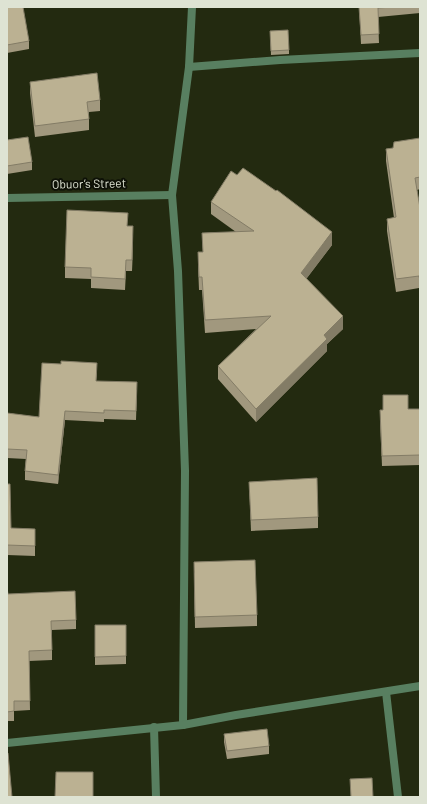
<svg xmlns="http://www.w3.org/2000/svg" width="427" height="804" font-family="Barlow,sans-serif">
  <rect width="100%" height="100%" fill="#232a10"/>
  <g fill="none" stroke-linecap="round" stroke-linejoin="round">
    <g stroke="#587f60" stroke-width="8">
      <polyline points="189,67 280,60 420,53"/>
      <polyline points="7,198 172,195"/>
      <polyline points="386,692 398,797"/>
      <polyline points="183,725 185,471 178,271 172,195 189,67 192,7"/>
      <polyline points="154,727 156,797"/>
      <polyline points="7,743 183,725 236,715 420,686"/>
    </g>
  </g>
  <g fill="#a1987e">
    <polygon points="7,7 29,41 29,49 7,53"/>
    <polygon points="359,7 420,7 420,13 378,17 379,43 361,44"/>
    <polygon points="270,31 289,50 289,54 271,55"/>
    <polygon points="30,82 100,100 100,111 89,112 89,130 35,137 30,93"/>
    <polygon points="420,138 420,189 417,190 420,208 420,294 419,288 396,292 387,231 387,219 394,218 386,161 386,149 393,148"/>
    <polygon points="7,140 32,162 32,170 7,174"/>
    <polygon points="211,202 332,245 306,279 343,329 327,344 327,351 256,422 218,379 218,366 256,329 205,333 202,290 199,290 198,265 198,252 203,252 202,233 236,232 211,214"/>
    <polygon points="128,226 133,237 132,271 126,271 125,290 91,288 91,279 65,278 65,267"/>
    <polygon points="97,372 96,381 137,390 136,420 104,419 104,422 65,420 58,484 25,480 25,471 26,459 7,458 7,413 39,417"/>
    <polygon points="408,409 420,409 420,465 382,466 380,420"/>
    <polygon points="249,482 318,517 318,528 251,531"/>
    <polygon points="7,484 11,528 35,529 35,556 7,555"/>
    <polygon points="194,573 257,615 257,626 195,628"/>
    <polygon points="7,588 8,594 76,620 76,629 52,630 52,660 29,661 30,710 14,711 14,721 7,721"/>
    <polygon points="95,625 126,625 126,664 95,665"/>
    <polygon points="224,734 269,746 269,754 227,759 224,742"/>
  </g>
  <g fill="#837c66">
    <polygon points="133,226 133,237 132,271 132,260"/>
    <polygon points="332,232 332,245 301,286 301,273"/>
    <polygon points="343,316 343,329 327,344 327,351 256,422 256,409 324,335"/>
    <polygon points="65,411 65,420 58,484 58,475"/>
  </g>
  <g fill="#bbb192" stroke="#837c66">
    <polygon points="7,7 23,7 29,41 7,45"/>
    <polygon points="359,7 392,7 378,8 379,34 361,35"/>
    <polygon points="288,30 289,50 271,51 270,31"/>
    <polygon points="97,73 100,100 87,102 89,119 35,126 30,82"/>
    <polygon points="28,137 32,162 7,166 7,140"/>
    <polygon points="420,138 420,177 415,178 420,208 420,281 419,276 396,279 387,219 396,217 386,149 393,148 394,142"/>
    <polygon points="243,168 276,191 277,190 332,232 301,273 343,316 324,335 327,339 256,409 218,366 271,316 205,320 202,277 199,277 198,252 203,252 202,233 254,231 211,202 231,171 237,175"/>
    <polygon points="67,210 128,213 127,226 133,226 132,260 126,260 125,279 91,277 91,268 65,267"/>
    <polygon points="61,361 97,363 96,381 137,382 136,411 104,410 104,413 65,411 58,475 25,471 27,450 7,449 7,413 39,417 42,363 61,364"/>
    <polygon points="383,395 408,395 408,409 420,409 420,455 382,456 380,410 383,410"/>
    <polygon points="317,478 318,517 251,520 249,482"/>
    <polygon points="7,484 10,484 11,528 35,529 35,546 7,545"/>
    <polygon points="255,560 257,615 195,617 194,562"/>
    <polygon points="7,588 8,594 75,591 76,620 51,621 52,650 29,651 30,701 14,701 14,711 7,712"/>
    <polygon points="95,625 126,625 126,656 95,657"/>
    <polygon points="267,729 269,746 227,751 224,734"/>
    <polygon points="7,753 8,753 12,797 7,797"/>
    <polygon points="56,772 93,772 93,797 55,797"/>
    <polygon points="372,778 373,797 351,797 350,779"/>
  </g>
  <g text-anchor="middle" stroke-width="4" stroke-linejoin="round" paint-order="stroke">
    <g font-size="12" fill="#dee3d3" stroke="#0e1107">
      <text transform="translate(89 184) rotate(-1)" y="4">Obuor’s Street</text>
    </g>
  </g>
  <rect width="427" height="804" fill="none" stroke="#dee3d3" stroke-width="16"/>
</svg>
